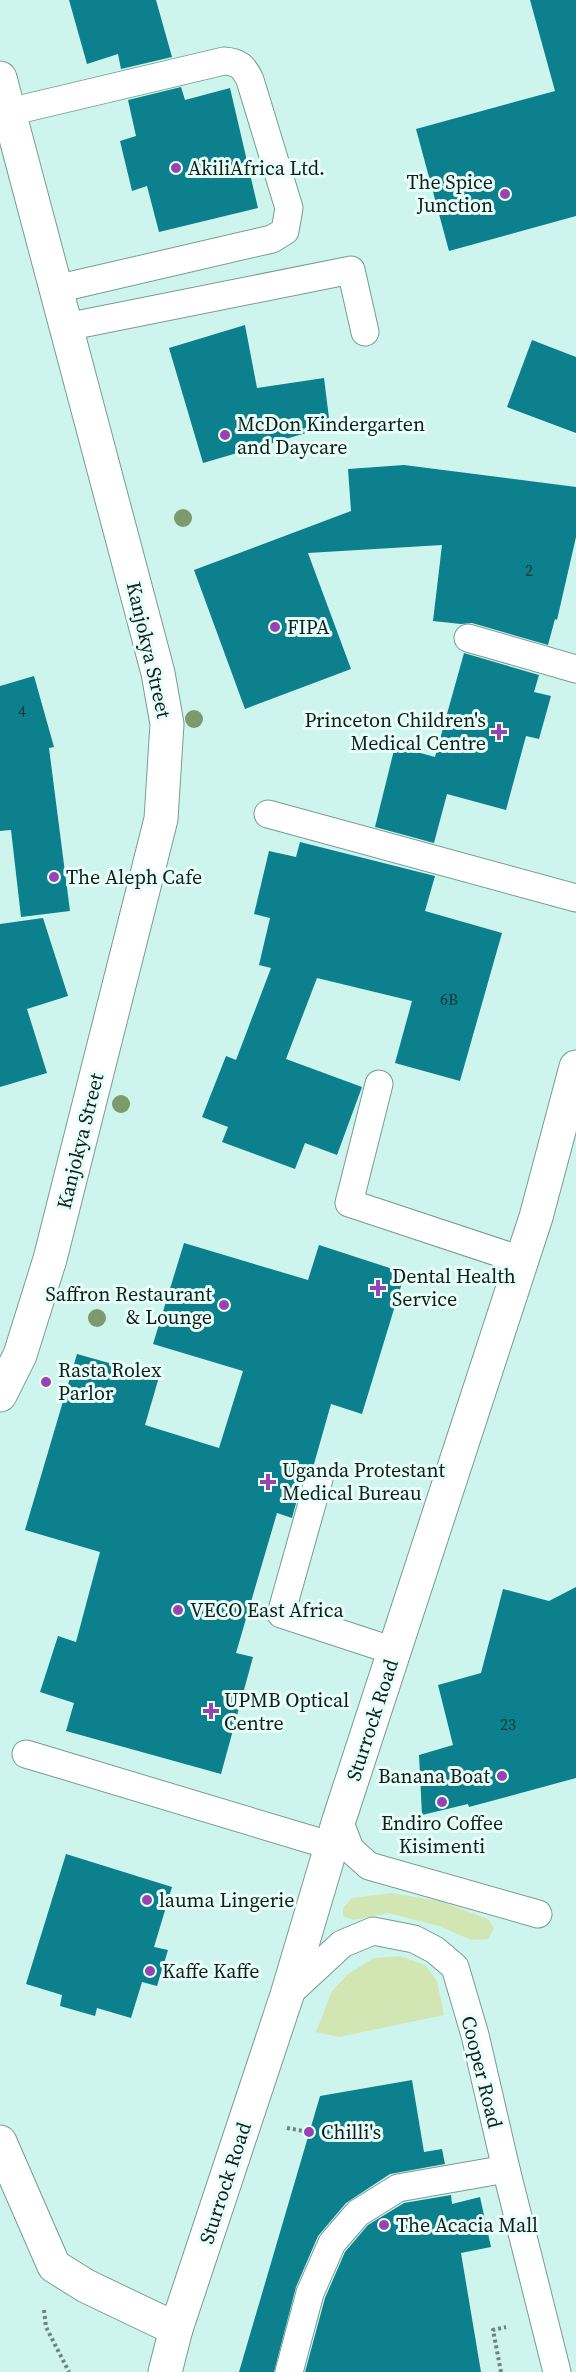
<svg xmlns="http://www.w3.org/2000/svg" width="576" height="2372" font-family="'Source Serif 4',serif">
  <rect width="100%" height="100%" fill="#cef5ed"/>
  <g fill="#d2e6b3">
    <polygon points="391,1893 440,1901 488,1919 494,1928 488,1939 471,1940 439,1926 388,1913 354,1920 343,1916 343,1908 352,1898"/>
    <polygon points="400,1956 425,1965 437,1981 444,2015 339,2037 316,2032 332,1991 348,1974 374,1958"/>
  </g>
  <g fill="#0c808d">
    <polygon points="69,0 156,0 172,57 121,69 118,54 87,64"/>
    <polygon points="530,0 576,0 576,216 449,251 416,129 555,91"/>
    <polygon points="181,87 185,100 230,88 258,208 159,232 147,186 132,191 120,141 136,136 128,100"/>
    <polygon points="245,325 257,388 324,378 330,426 203,463 169,348"/>
    <polygon points="532,340 576,357 576,433 507,407"/>
    <polygon points="404,465 576,487 576,537 557,620 555,619 548,645 472,623 461,624 433,621 442,545 308,553 351,669 245,709 194,570 351,511 348,469"/>
    <polygon points="464,653 539,675 534,692 551,696 539,739 526,736 506,810 447,794 434,843 375,827 395,746 435,757"/>
    <polygon points="34,676 54,747 49,748 70,911 21,917 11,830 0,831 0,686"/>
    <polygon points="300,842 435,876 425,911 502,933 460,1081 395,1063 412,1001 317,978 286,1059 362,1087 337,1155 305,1143 295,1169 222,1142 228,1127 202,1117 226,1056 236,1060 271,968 259,965 270,918 254,914 269,851 296,857"/>
    <polygon points="43,918 68,996 27,1009 47,1073 0,1087 0,924"/>
    <polygon points="184,1243 308,1280 319,1245 405,1273 362,1414 331,1404 314,1464 308,1468 304,1474 292,1518 277,1513 236,1653 253,1657 221,1774 66,1731 74,1703 40,1692 58,1636 76,1642 100,1552 25,1530 77,1354 159,1377 145,1425 219,1448 243,1371 153,1344"/>
    <polygon points="576,1587 576,1778 469,1807 468,1804 422,1815 419,1755 453,1745 438,1685 481,1673 503,1589 549,1601"/>
    <polygon points="66,1854 172,1887 154,1947 168,1950 157,1986 142,1982 131,2018 97,2008 95,2016 60,2006 62,1995 26,1984"/>
    <polygon points="412,2080 424,2152 442,2149 445,2164 390,2174 346,2203 318,2236 296,2287 274,2372 239,2372 320,2096"/>
    <polygon points="451,2195 452,2204 480,2197 491,2247 461,2253 481,2372 305,2372 325,2298 345,2252 368,2225 404,2203"/>
  </g>
  <g fill="none" stroke-linecap="round" stroke-linejoin="round">
    <defs>
      <g id="service">
        <path d="M9,112L224,61C239,62 244,67 250,80L289,208L285,231L272,239L56,289"/>
        <polyline points="66,327 351,270 365,332"/>
        <polyline points="468,638 576,669"/>
        <polyline points="268,814 576,898"/>
        <polyline points="379,1084 349,1203 521,1260"/>
        <polyline points="319,1479 281,1614 394,1651"/>
        <polyline points="26,1754 332,1846"/>
        <polyline points="339,1820 350,1849 369,1866 538,1914"/>
        <polyline points="287,1995 342,1944 373,1931 414,1939 435,1950 455,1967 475,2035 506,2169 557,2372"/>
        <polyline points="289,2372 310,2293 332,2243 358,2213 398,2188 506,2169"/>
      </g>
      <g id="minor">
        <polyline points="0,78 158,673 167,724 161,819 50,1259 20,1355 0,1395"/>
        <polyline points="0,2142 54,2266 86,2286 176,2329"/>
        <polyline points="165,2372 176,2329 287,1995 339,1820 536,1217 576,1067"/>
      </g>
    </defs>
    <use href="#service" stroke="#779c94" stroke-width="29"/>
    <use href="#minor" stroke="#779c94" stroke-width="35"/>
    <g stroke="#6b8680" stroke-width="4" stroke-dasharray="3 3" stroke-linecap="butt">
      <polyline points="287,2128 309,2132"/>
      <polyline points="44,2310 46,2327 69,2372"/>
      <polyline points="501,2372 493,2330 506,2327"/>
    </g>
    <use href="#service" stroke="#fff" stroke-width="27"/>
    <use href="#minor" stroke="#fff" stroke-width="33"/>
  </g>
  <g fill="#7d9a6c">
    <circle cx="183" cy="518" r="9"/>
    <circle cx="194" cy="719" r="9"/>
    <circle cx="121" cy="1104" r="9"/>
    <circle cx="97" cy="1318" r="9"/>
  </g>
  <g fill="#9843b1" stroke="#e8fff9" stroke-width="2">
    <circle cx="176" cy="168" r="6"/>
    <circle cx="505" cy="194" r="6"/>
    <circle cx="225" cy="435" r="6"/>
    <circle cx="275" cy="627" r="6"/>
    <path d="M496 723h6v6h6v6h-6v6h-6v-6h-6v-6h6z"/>
    <circle cx="54" cy="877" r="6"/>
    <path d="M375 1279h6v6h6v6h-6v6h-6v-6h-6v-6h6z"/>
    <circle cx="224" cy="1305" r="6"/>
    <circle cx="46" cy="1382" r="6"/>
    <path d="M265 1473h6v6h6v6h-6v6h-6v-6h-6v-6h6z"/>
    <circle cx="178" cy="1610" r="6"/>
    <path d="M208 1702h6v6h6v6h-6v6h-6v-6h-6v-6h6z"/>
    <circle cx="502" cy="1776" r="6"/>
    <circle cx="442" cy="1802" r="6"/>
    <circle cx="147" cy="1900" r="6"/>
    <circle cx="150" cy="1971" r="6"/>
    <circle cx="309" cy="2132" r="6"/>
    <circle cx="384" cy="2225" r="6"/>
  </g>
  <g text-anchor="middle" stroke-width="6" stroke-linejoin="round" paint-order="stroke">
    <g font-size="16" fill="#0f3738">
      <text x="529" y="576">2</text>
      <text x="22" y="717">4</text>
      <text x="449" y="1005">6B</text>
      <text x="508" y="1730">23</text>
    </g>
    <g font-size="20" fill="#101f1c" stroke="#e8fff9" text-anchor="start">
      <text x="188" y="175">AkiliAfrica Ltd.</text>
      <text x="493" y="189" text-anchor="end">The Spice<tspan x="493" dy="23">Junction</tspan></text>
      <text x="237" y="431">McDon Kindergarten<tspan x="237" dy="23">and Daycare</tspan></text>
      <text x="287" y="634">FIPA</text>
      <text x="486" y="727" text-anchor="end">Princeton Children's<tspan x="486" dy="23">Medical Centre</tspan></text>
      <text x="66" y="884">The Aleph Cafe</text>
      <text x="392" y="1283">Dental Health<tspan x="392" dy="23">Service</tspan></text>
      <text x="212" y="1301" text-anchor="end">Saffron Restaurant<tspan x="212" dy="23">&amp; Lounge</tspan></text>
      <text x="58" y="1377">Rasta Rolex<tspan x="58" dy="23">Parlor</tspan></text>
      <text x="282" y="1477">Uganda Protestant<tspan x="282" dy="23">Medical Bureau</tspan></text>
      <text x="190" y="1617">VECO East Africa</text>
      <text x="224" y="1707">UPMB Optical<tspan x="224" dy="23">Centre</tspan></text>
      <text x="490" y="1783" text-anchor="end">Banana Boat</text>
      <text x="442" y="1830" text-anchor="middle">Endiro Coffee<tspan x="442" dy="23">Kisimenti</tspan></text>
      <text x="159" y="1907">lauma Lingerie</text>
      <text x="162" y="1978">Kaffe Kaffe</text>
      <text x="321" y="2139">Chilli's</text>
      <text x="396" y="2232">The Acacia Mall</text>
    </g>
    <g font-size="20" fill="#101f1c" stroke="#e8fff9">
      <text transform="translate(149 650) rotate(77)" y="7">Kanjokya Street</text>
      <text transform="translate(80 1141) rotate(-76)" y="7">Kanjokya Street</text>
      <text transform="translate(372 1720) rotate(-72)" y="7">Sturrock Road</text>
      <text transform="translate(482 2072) rotate(76)" y="7">Cooper Road</text>
      <text transform="translate(225 2183) rotate(-72)" y="7">Sturrock Road</text>
    </g>
  </g>
</svg>
